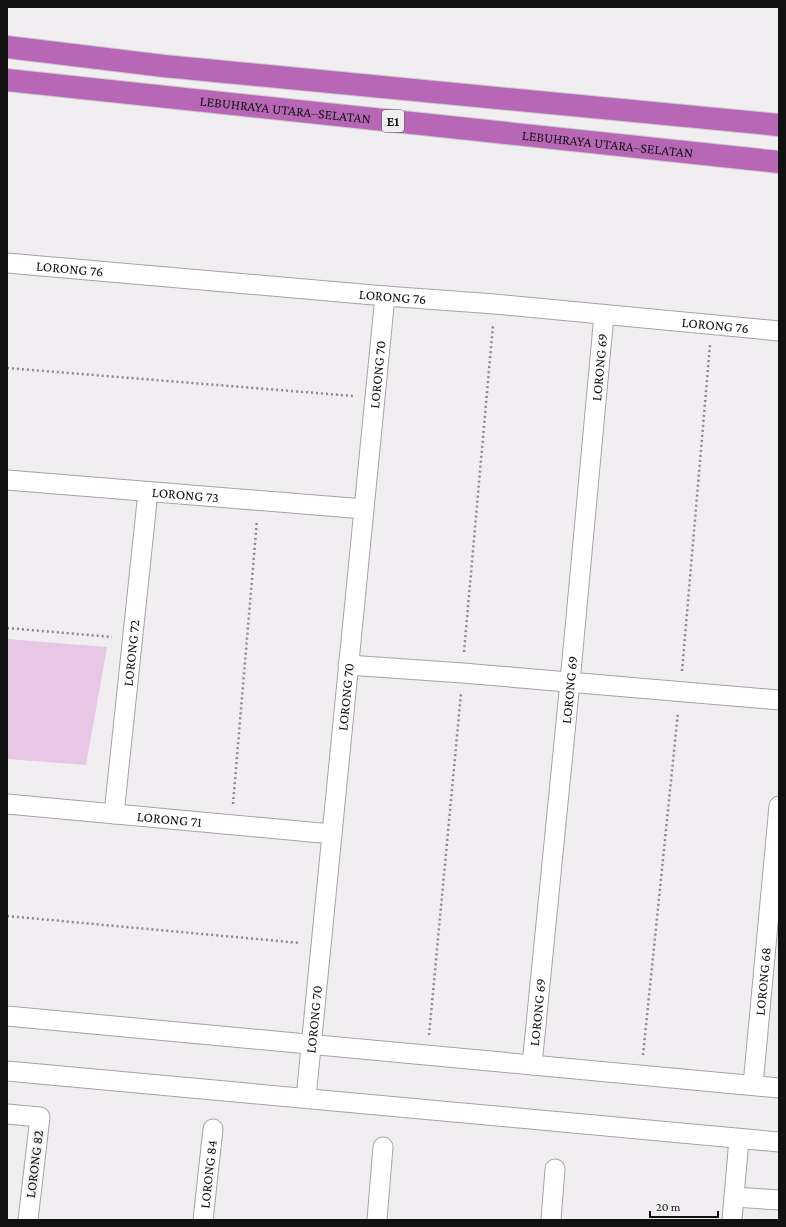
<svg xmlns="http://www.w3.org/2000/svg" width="786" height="1227" font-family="'Crimson Pro',serif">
  <rect width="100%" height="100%" fill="#f0eef0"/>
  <polygon fill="#e7c7e5" points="7,639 107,647 86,765 7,759"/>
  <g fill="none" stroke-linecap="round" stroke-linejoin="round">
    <defs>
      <g id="minor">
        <path id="s1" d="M7,263L385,296L495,304L779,331"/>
        <path id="s2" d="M7,480L364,509"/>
        <polyline points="348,665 463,673 779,700"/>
        <path id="s3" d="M7,804L332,834"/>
        <path id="s4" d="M114,814L148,492"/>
        <polyline points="7,1016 779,1088"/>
        <path id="s5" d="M532,1065L570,682L604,315"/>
        <polyline points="7,1071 779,1142"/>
        <path id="s6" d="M753,1085L779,806"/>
        <path id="s7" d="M306,1098L385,296"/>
        <polyline points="7,1114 40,1117 28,1220"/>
        <polyline points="734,1197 779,1200"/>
        <path id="s8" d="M203,1220L213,1129"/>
        <polyline points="377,1220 383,1147"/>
        <polyline points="551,1220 555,1169"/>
        <polyline points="732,1220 739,1139"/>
      </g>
      <g id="motorway">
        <polyline points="7,47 164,66 779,125"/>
        <path id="s9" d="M7,80L779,162"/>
      </g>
    </defs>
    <use href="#minor" stroke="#a6a3a5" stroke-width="21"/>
    <use href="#motorway" stroke="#cbcbcb" stroke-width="24"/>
    <g stroke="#8a898a" stroke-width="2.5" stroke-dasharray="2 3" stroke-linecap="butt">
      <polyline points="7,368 353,396"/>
      <polyline points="7,628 112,637"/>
      <polyline points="464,652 493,325"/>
      <polyline points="682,671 710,345"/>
      <polyline points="233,804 257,520"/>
      <polyline points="7,916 300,943"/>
      <polyline points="429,1035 461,693"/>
      <polyline points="643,1055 678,712"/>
    </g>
    <use href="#minor" stroke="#fff" stroke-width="19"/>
    <use href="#motorway" stroke="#b867b6" stroke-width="22"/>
  </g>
  <g text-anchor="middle" stroke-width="4" stroke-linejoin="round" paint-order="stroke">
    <rect fill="#f0eef0" stroke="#545354" stroke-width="1" x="382" y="110" width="22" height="22" rx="3"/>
    <g font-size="13" font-weight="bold" fill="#111">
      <text x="393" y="126">E1</text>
    </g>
    <g font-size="14" fill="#111" stroke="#f0eef0">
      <text dy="5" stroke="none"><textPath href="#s9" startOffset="280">LEBUHRAYA UTARA–SELATAN</textPath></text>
      <text dy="5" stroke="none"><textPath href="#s9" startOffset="604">LEBUHRAYA UTARA–SELATAN</textPath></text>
      <text dy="5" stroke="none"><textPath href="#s1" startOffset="63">LORONG 76</textPath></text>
      <text dy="5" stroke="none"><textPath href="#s1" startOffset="387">LORONG 76</textPath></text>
      <text dy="5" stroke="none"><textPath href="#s1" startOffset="711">LORONG 76</textPath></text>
      <text dy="5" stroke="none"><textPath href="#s5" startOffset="701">LORONG 69</textPath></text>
      <text dy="5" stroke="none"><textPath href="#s7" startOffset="727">LORONG 70</textPath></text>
      <text dy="5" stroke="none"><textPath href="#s2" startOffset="179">LORONG 73</textPath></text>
      <text dy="5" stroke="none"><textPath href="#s4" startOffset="162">LORONG 72</textPath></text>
      <text dy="5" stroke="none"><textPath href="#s5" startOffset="377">LORONG 69</textPath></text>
      <text dy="5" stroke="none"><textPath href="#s7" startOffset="403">LORONG 70</textPath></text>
      <text dy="5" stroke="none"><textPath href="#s3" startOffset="163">LORONG 71</textPath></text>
      <text dy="5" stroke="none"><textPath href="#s6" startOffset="104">LORONG 68</textPath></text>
      <text dy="5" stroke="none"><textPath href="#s5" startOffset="53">LORONG 69</textPath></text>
      <text dy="5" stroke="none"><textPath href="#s7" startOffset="79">LORONG 70</textPath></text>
      <text transform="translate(34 1164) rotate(-83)" y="5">LORONG 82</text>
      <text dy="5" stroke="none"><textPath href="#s8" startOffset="46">LORONG 84</textPath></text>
    </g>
  </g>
  <rect width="786" height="1227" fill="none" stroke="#111111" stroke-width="16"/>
  <path d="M650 1211v6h68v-6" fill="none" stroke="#111111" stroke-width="2"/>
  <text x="656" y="1211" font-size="12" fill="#111111" stroke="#f0eef0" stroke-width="3" paint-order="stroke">20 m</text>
</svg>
